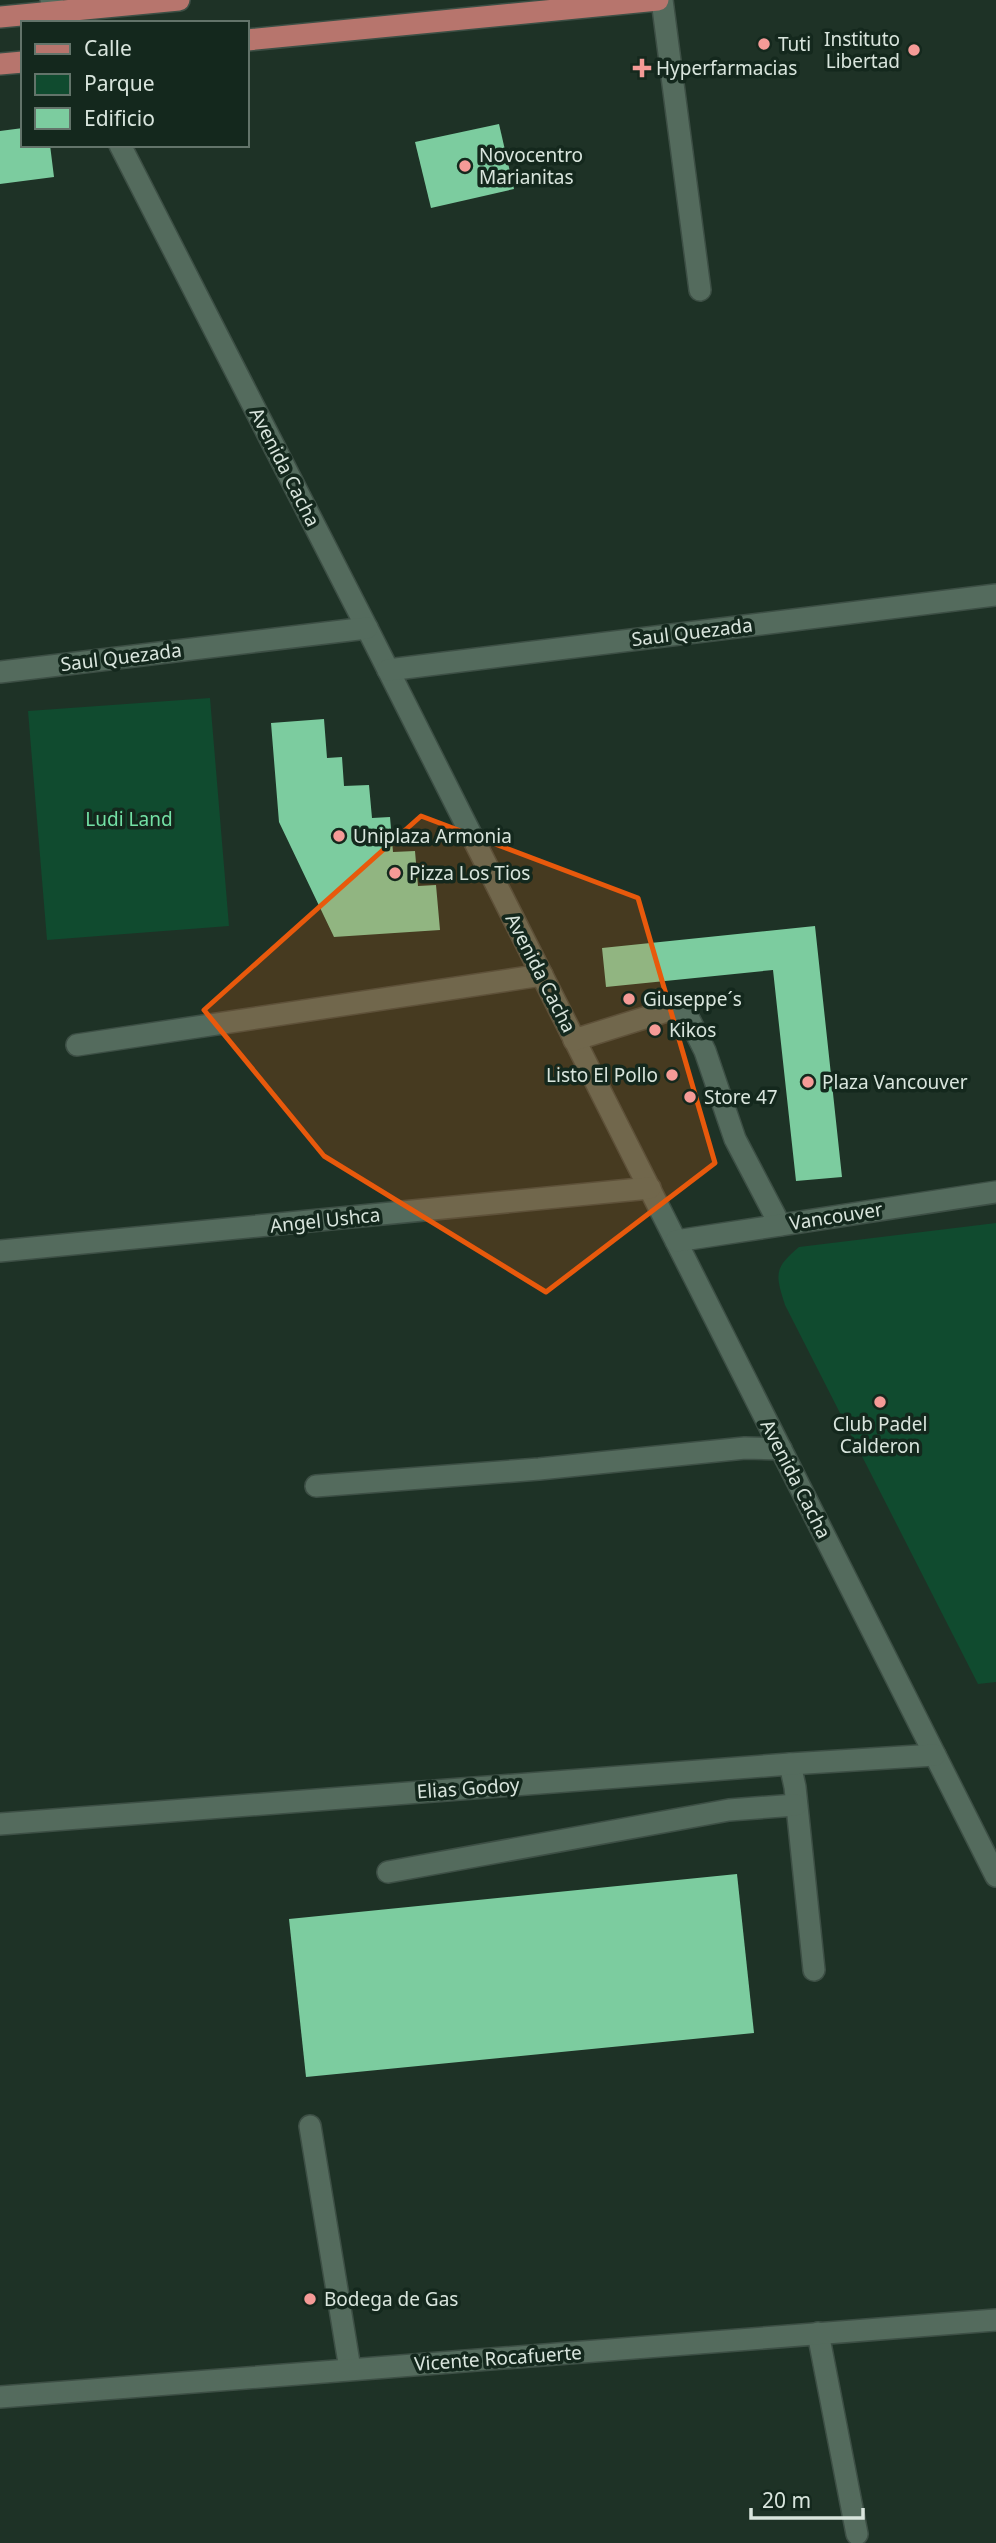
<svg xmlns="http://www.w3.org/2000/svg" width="996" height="2543" font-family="'Noto Sans',sans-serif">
  <rect width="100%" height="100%" fill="#1e3226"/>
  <g fill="#104b2f">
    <polygon points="210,698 229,926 47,940 28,711"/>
    <path d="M996,1223V1682L978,1684L785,1305C775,1274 774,1268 799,1247Z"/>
  </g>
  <g fill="#7ccc9f">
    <polygon points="499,124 514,189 431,208 415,142"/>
    <polygon points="23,128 23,145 50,145 54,177 0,184 0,131"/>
    <polygon points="324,719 327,758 342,757 344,786 369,785 372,818 390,817 393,852 415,851 418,886 436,885 440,930 334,937 279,822 271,723"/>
    <polygon points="815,926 842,1177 796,1181 773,970 606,987 602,948"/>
    <polygon points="737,1874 754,2033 306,2077 289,1919"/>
  </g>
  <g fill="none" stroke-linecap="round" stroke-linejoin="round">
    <defs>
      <g id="minor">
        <polyline points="51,0 62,23"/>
        <polyline points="662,0 700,290"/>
        <polyline points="120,145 367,628 996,1876"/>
        <polyline points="388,670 996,595"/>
        <polyline points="0,672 367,628"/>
        <polyline points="574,1040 673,1009 689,1019 705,1051 735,1139 780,1225"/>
        <polyline points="77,1045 542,975"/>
        <polyline points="676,1241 996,1192"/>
        <polyline points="0,1251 650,1188"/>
        <polyline points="316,1486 539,1469 745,1448 781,1449"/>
        <polyline points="790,1764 795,1787 814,1970"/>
        <polyline points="0,1824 790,1764 935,1755"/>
        <polyline points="388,1872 729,1810 796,1805"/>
        <polyline points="310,2126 350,2369"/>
        <polyline points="818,2333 857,2534"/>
        <polyline points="0,2397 996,2320"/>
      </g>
      <g id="major">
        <polyline points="0,17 179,0"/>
        <polyline points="247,40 658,0"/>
        <polyline points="0,64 23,62"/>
      </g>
    </defs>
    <use href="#minor" stroke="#3d4f45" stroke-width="24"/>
    <use href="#major" stroke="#3d4f45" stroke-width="24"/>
    <use href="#minor" stroke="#546b5d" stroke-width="21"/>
    <use href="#major" stroke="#b7756d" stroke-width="21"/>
  </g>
  <path fill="#e8590c" fill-opacity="0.2" stroke="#e8590c" stroke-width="5" stroke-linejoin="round" d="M421,816L638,898L715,1163L546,1292L324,1156L204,1010Z"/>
  <g fill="#f59b97" stroke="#14281d" stroke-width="2.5">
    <circle cx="764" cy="44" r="7"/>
    <circle cx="914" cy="50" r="7"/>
    <path d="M638.5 57.5h7v7h7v7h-7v7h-7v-7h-7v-7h7z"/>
    <circle cx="465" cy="166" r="7"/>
    <circle cx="339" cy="836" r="7"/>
    <circle cx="395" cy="873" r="7"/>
    <circle cx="629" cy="999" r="7"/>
    <circle cx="655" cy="1030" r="7"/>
    <circle cx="672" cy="1075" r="7"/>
    <circle cx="808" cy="1082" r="7"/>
    <circle cx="690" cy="1097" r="7"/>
    <circle cx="880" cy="1402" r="7"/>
    <circle cx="310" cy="2299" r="7"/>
  </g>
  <g text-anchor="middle" stroke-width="7" stroke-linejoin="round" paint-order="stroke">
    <g font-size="19" fill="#d9e5dd" stroke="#14281d" text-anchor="start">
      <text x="900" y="46" text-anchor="end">Instituto<tspan x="900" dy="22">Libertad</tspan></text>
      <text x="778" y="51">Tuti</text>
      <text x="656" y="75">Hyperfarmacias</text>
      <text x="479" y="162">Novocentro<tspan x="479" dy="22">Marianitas</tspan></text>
      <text x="353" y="843">Uniplaza Armonia</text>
      <text x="409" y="880">Pizza Los Tios</text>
      <text x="643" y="1006">Giuseppe´s</text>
      <text x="669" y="1037">Kikos</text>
      <text x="658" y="1082" text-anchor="end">Listo El Pollo</text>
      <text x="822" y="1089">Plaza Vancouver</text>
      <text x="704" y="1104">Store 47</text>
      <text x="880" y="1431" text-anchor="middle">Club Padel<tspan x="880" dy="22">Calderon</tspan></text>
      <text x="324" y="2306">Bodega de Gas</text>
    </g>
    <g font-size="19" fill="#d9e5dd" stroke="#14281d">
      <text transform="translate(285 467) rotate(63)" y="7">Avenida Cacha</text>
      <text transform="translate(692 632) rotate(-7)" y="7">Saul Quezada</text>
      <text transform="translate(121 657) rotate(-7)" y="7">Saul Quezada</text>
      <text transform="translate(541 973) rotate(63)" y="7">Avenida Cacha</text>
      <text transform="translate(836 1216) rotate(-9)" y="7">Vancouver</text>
      <text transform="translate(325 1220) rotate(-6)" y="7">Angel Ushca</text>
      <text transform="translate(796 1479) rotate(63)" y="7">Avenida Cacha</text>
      <text transform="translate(468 1788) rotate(-4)" y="7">Elias Godoy</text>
      <text transform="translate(498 2358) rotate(-4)" y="7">Vicente Rocafuerte</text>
    </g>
    <g font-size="19" fill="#73e1a5" stroke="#14281d">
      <text x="129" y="826">Ludi Land</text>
    </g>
  </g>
  <rect x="21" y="21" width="228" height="126" fill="#14281d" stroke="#63746a" stroke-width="2"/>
  <rect x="35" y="44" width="35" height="10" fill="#b7756d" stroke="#63746a" stroke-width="2"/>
  <text x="84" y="56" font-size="21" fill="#d9e5dd">Calle</text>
  <rect x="35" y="74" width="35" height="21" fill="#104b2f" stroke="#63746a" stroke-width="2"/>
  <text x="84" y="91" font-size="21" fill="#d9e5dd">Parque</text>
  <rect x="35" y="108" width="35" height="21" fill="#7ccc9f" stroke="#63746a" stroke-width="2"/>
  <text x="84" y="126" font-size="21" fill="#d9e5dd">Edificio</text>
  <path d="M751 2508v10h112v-10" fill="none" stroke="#d9e5dd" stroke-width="3.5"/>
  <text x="762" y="2508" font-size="21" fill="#d9e5dd" stroke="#14281d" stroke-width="5" paint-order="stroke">20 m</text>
</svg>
